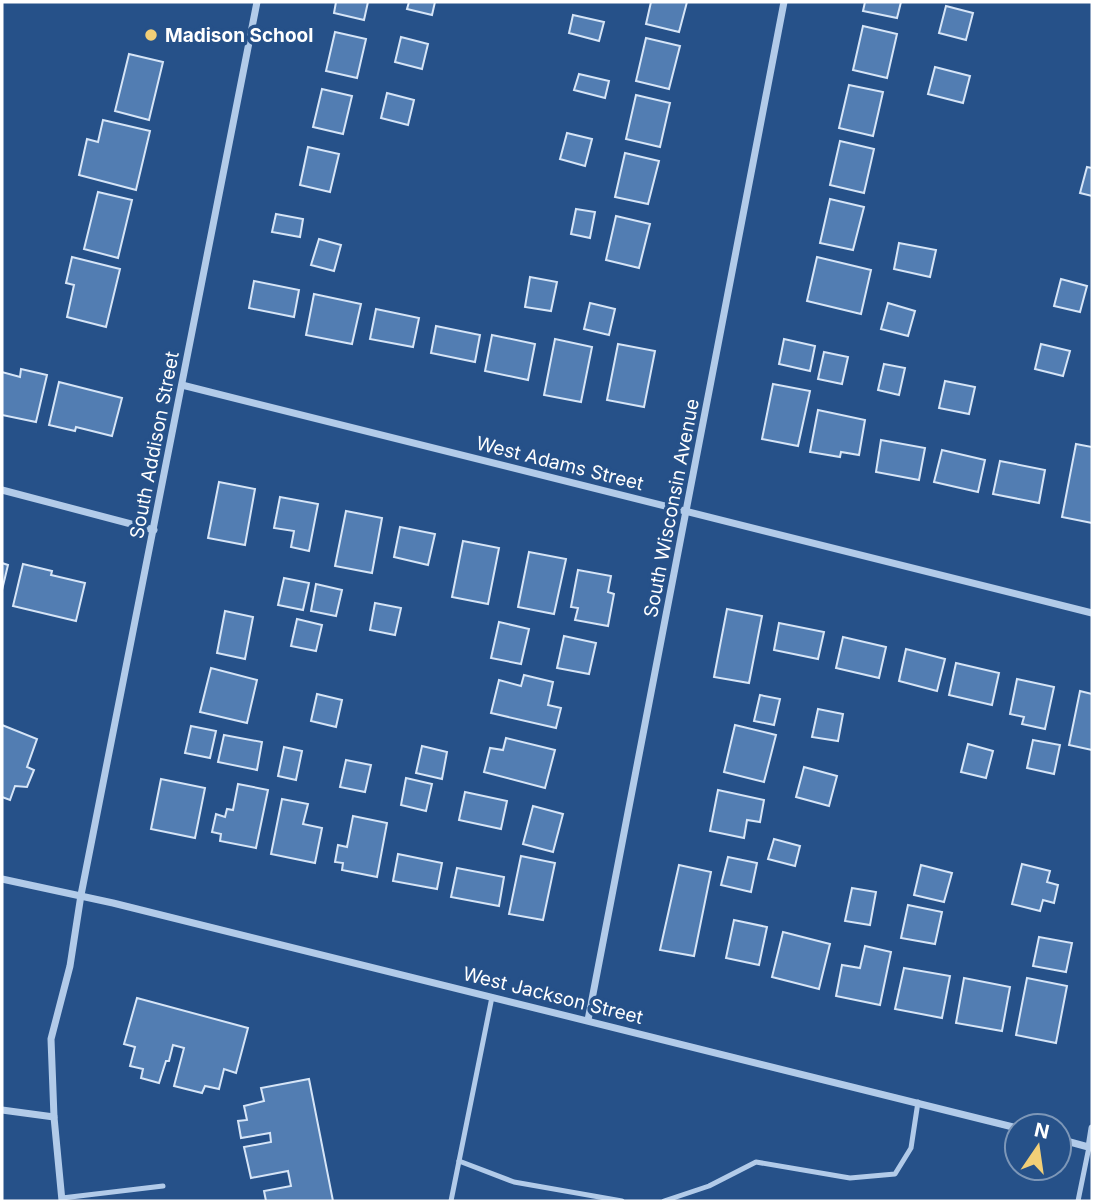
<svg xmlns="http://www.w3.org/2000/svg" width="1094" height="1203" font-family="Inter,sans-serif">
  <rect width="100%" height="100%" fill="#265189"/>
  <g fill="#527db2" stroke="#d6e5f7" stroke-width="2">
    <polygon points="336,2 368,2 364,20 334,13"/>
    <polygon points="409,2 435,2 432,15 407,9"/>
    <polygon points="651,2 687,2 679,32 646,24"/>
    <polygon points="865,2 901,2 897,18 863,11"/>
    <polygon points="946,6 973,13 966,40 939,33"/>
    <polygon points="573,15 604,22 599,41 569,33"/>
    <polygon points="863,26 897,34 887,78 853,70"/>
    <polygon points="335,32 366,39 357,78 326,71"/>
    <polygon points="401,37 428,44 422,69 395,62"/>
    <polygon points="646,38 680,46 669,89 636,81"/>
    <polygon points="129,54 163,62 149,120 115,111"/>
    <polygon points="935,67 970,76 963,103 928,94"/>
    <polygon points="579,74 609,81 605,98 574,90"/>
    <polygon points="849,85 883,92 873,136 839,128"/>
    <polygon points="322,89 352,96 343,134 313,127"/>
    <polygon points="387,93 414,100 408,125 381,118"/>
    <polygon points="636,95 670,103 660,147 626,139"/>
    <polygon points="103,120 150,131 136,190 79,175 87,139 98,142"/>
    <polygon points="567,133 592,139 585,166 560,159"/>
    <polygon points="840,141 874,149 864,193 830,185"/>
    <polygon points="308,147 339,154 330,192 300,185"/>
    <polygon points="625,153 659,161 648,204 615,197"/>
    <polygon points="1087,167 1092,168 1092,196 1080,193"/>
    <polygon points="98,192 132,200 118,258 84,249"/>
    <polygon points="830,199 864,207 853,250 820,243"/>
    <polygon points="576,209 595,212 590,238 571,234"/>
    <polygon points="276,214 303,219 300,237 272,232"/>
    <polygon points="616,216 650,224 639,268 606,260"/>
    <polygon points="319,239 341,245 334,271 311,265"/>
    <polygon points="899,243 936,250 930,277 894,269"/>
    <polygon points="72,257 120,269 106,327 67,317 74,285 66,283"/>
    <polygon points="817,257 871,270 861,314 807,301"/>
    <polygon points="530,277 557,282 551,311 525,307"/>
    <polygon points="1061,279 1087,286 1080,312 1054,306"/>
    <polygon points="254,281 299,290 294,317 249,308"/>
    <polygon points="314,294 361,304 352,344 306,335"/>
    <polygon points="590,303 615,309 609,335 584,329"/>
    <polygon points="888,303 915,311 908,336 881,329"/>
    <polygon points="376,309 419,318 413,347 370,339"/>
    <polygon points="436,326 480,335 475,362 431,353"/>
    <polygon points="492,335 535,344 528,380 485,371"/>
    <polygon points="555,339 592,347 581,402 544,395"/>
    <polygon points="784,339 815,346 810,371 779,364"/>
    <polygon points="618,344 655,351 644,407 607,400"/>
    <polygon points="1041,344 1070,351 1063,376 1035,369"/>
    <polygon points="824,352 848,357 842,384 818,379"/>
    <polygon points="884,364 905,368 899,395 878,390"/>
    <polygon points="21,369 47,375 36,422 2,415 2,372 20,377"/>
    <polygon points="945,381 975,387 969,414 939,408"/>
    <polygon points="59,382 122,398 112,436 76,427 75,431 49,425"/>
    <polygon points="773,384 810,391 798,446 762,439"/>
    <polygon points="818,410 865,420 859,455 841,452 840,457 810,452"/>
    <polygon points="881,440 925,448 919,480 876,472"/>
    <polygon points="1076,444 1092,447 1092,523 1062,517"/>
    <polygon points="942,450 985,460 978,492 934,482"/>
    <polygon points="1000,461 1045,470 1039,503 993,494"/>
    <polygon points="219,482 255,489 245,545 208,538"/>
    <polygon points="280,497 318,504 309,551 291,547 294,531 274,528"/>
    <polygon points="346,511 382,518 372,573 335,566"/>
    <polygon points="400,527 435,534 428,565 394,557"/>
    <polygon points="463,541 499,548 488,604 452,597"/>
    <polygon points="529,552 566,559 554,614 518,607"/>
    <polygon points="2,563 8,565 2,590"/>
    <polygon points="23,564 52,571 51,575 85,583 76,621 13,606"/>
    <polygon points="578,570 611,576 608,592 614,594 608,626 575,620 578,608 571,607"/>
    <polygon points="284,578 309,583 303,610 278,605"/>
    <polygon points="316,584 342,590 336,616 311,611"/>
    <polygon points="375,603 401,608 395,635 370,630"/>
    <polygon points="727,609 762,616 749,683 714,677"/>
    <polygon points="225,611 253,617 245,659 217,653"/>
    <polygon points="297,619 322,625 316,651 291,646"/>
    <polygon points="499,622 529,629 521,664 491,658"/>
    <polygon points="779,623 824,632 818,659 774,650"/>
    <polygon points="564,636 596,643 589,674 557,668"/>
    <polygon points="843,637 886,647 879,678 836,668"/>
    <polygon points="906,649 945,659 937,691 899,681"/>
    <polygon points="956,663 999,673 992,705 949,695"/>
    <polygon points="211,668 257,680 247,723 200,712"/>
    <polygon points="524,675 553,682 548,705 561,708 556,728 491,713 499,680 521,686"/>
    <polygon points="1017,679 1054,687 1045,729 1022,724 1024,717 1010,714"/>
    <polygon points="1080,691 1092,694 1092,750 1069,745"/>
    <polygon points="317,694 342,700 336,727 311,721"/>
    <polygon points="760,695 780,699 774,725 754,721"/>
    <polygon points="818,709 843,714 838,741 812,737"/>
    <polygon points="2,725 37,739 27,767 34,770 27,787 15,786 10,800 2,797"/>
    <polygon points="735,725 776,735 764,782 724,772"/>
    <polygon points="191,726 216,731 210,758 185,753"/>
    <polygon points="224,735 262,742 257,770 218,762"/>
    <polygon points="506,738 555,750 545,788 484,772 490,748 503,750"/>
    <polygon points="1033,740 1060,745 1054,774 1027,768"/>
    <polygon points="968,744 993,751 986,778 961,772"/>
    <polygon points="422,746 447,752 442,779 416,773"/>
    <polygon points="284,747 302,751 296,780 278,776"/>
    <polygon points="346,760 371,765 365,792 340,787"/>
    <polygon points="804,767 837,776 829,806 796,797"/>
    <polygon points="406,778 432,784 426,811 401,805"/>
    <polygon points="161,779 205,788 195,838 151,829"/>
    <polygon points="238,784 268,790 256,848 220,841 221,834 212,832 216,814 225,817 227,809 233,810"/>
    <polygon points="718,790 764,800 760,822 747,820 744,838 710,831"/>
    <polygon points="465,792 507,801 501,829 459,820"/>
    <polygon points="282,799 308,804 303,824 322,828 315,863 271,854"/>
    <polygon points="533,806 563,814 553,852 523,844"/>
    <polygon points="353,816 387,823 377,877 342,870 343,863 335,862 338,845 347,847"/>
    <polygon points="774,839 800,846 795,866 768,859"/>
    <polygon points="398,854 442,863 437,889 393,881"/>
    <polygon points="521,856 555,863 543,920 509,914"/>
    <polygon points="728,857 757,863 751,892 721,885"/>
    <polygon points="1022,864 1050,871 1047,882 1058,885 1054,903 1043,900 1040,911 1012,904"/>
    <polygon points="679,865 711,872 694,956 660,950"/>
    <polygon points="921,865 952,873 944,902 914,895"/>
    <polygon points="457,868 504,877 499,906 451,897"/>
    <polygon points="852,888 876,892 870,925 845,921"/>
    <polygon points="908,905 942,912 935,944 901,938"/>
    <polygon points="734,920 767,927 759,965 726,958"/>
    <polygon points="783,932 830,944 819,989 772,977"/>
    <polygon points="1039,937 1072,943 1066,972 1033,966"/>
    <polygon points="865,946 891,952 880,1005 836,996 842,965 860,968"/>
    <polygon points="904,968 950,976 942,1018 895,1009"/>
    <polygon points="964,978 1010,987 1002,1031 956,1023"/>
    <polygon points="1027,978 1067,986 1056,1043 1016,1035"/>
    <polygon points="137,998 248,1028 236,1073 224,1069 219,1089 205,1086 202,1093 174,1086 184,1048 173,1045 169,1061 166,1061 159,1083 141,1078 143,1069 130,1066 135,1047 124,1044"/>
    <polygon points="309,1079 333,1201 266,1201 264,1191 291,1186 288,1171 251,1178 244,1147 271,1142 270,1133 241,1138 238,1121 247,1120 244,1106 264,1101 261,1088"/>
  </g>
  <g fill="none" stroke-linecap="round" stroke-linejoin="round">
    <g stroke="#b2cbe9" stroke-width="5">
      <polyline points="459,1161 514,1182 622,1201"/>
      <polyline points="62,1198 163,1186"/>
      <polyline points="451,1201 492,997"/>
      <polyline points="664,1201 709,1186 756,1162 850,1178 895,1174 911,1148 918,1102"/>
      <polyline points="1078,1201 1089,1147"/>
    </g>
    <g stroke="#b2cbe9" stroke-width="7">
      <polyline points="182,385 1092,613"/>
      <polyline points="2,490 154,530"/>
      <polyline points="2,879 113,903 1017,1128"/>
      <polyline points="588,1020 784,2"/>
      <polyline points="2,1110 54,1117"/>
      <polyline points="1059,1139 1092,1148"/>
      <polyline points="1089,1147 1092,1128"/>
      <polyline points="62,1201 54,1117 51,1039 70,966 81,895 257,2"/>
    </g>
  </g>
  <circle fill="#f2cf77" stroke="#265189" stroke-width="2.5" cx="151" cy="35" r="7"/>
  <g text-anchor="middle" stroke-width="7" stroke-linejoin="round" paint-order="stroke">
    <g font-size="19" font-weight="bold" fill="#fff" stroke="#265189" text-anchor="start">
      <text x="165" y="42">Madison School</text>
    </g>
    <g font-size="19" fill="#fff" stroke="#265189">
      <text transform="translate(154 445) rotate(-79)" y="7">South Addison Street</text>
      <text transform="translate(560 463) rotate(14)" y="7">West Adams Street</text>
      <text transform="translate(671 508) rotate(-79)" y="7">South Wisconsin Avenue</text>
      <text transform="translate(553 995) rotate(14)" y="7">West Jackson Street</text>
    </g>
  </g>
  <rect width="1094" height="1203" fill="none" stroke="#ffffff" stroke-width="7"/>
  <g transform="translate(1038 1147) rotate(13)"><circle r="33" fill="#265189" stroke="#7d97b8" stroke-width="2"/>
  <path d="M0-5L12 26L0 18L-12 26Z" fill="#f2cf77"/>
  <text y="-10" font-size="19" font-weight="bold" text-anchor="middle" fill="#ffffff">N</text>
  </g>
</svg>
